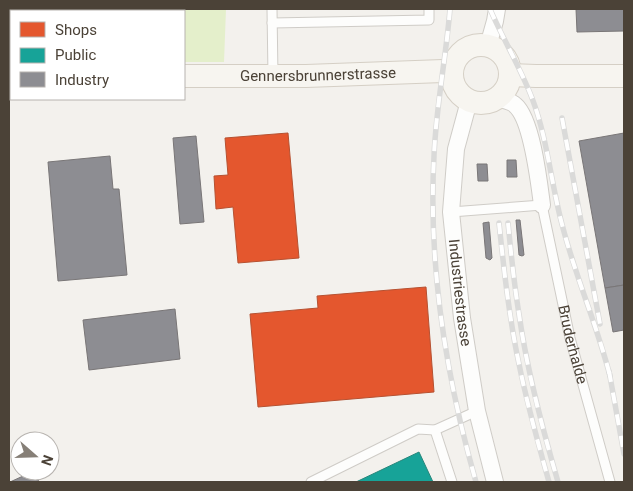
<svg xmlns="http://www.w3.org/2000/svg" width="633" height="491" font-family="Roboto,sans-serif">
  <rect width="100%" height="100%" fill="#f3f1ed"/>
  <polygon fill="#e4efcb" points="9,9 226,9 224,62 184,62 184,11 11,11 11,61 9,61"/>
  <g fill="#e4572e" stroke="#b65131">
    <polygon points="288,133 299,258 238,263 233,207 216,209 214,176 228,175 225,138"/>
    <polygon points="426,287 434,392 258,407 250,314 318,308 317,296"/>
  </g>
  <polygon fill="#17a398" stroke="#27867b" points="419,452 433,482 356,482"/>
  <g fill="#8d8d92" stroke="#797677">
    <polygon points="576,9 624,9 624,31 577,32"/>
    <polygon points="624,133 624,285 605,288 579,141"/>
    <polygon points="196,136 204,222 180,224 173,138"/>
    <polygon points="110,156 113,189 119,189 127,275 58,281 48,162"/>
    <polygon points="507,160 516,160 517,177 507,177"/>
    <polygon points="477,164 487,164 488,181 478,181"/>
    <polygon points="516,220 520,220 524,255 522,256 519,255"/>
    <polygon points="489,222 492,258 490,260 486,258 483,223"/>
    <polygon points="624,285 624,330 613,332 605,288"/>
    <polygon points="175,309 180,359 89,370 83,320"/>
    <polygon points="34,471 39,482 10,482"/>
  </g>
  <g fill="none" stroke-linecap="round" stroke-linejoin="round">
    <defs>
      <g id="lane">
        <polyline points="272,9 273,76"/>
        <polyline points="272,23 429,20 429,9"/>
        <path id="s1" d="M451,212L542,205L570,338L610,482"/>
        <polyline points="435,430 452,482"/>
        <polyline points="311,482 418,429 435,430 477,411"/>
      </g>
      <g id="street">
        <polyline points="488,46 495,21 497,9"/>
        <path d="M497,98C503,100 511,101 515,105C532,119 539,182 542,205"/>
        <path id="s2" d="M469,101L456,149L451,212L462,318L477,411L495,482"/>
      </g>
      <g id="secondary">
        <circle cx="481" cy="74" r="29"/>
        <polyline points="9,75 11,75"/>
        <polyline points="510,75 536,76 624,76"/>
        <path id="s3" d="M184,76H306L443,71L452,72"/>
      </g>
    </defs>
    <use href="#lane" stroke="#cfccc7" stroke-width="11"/>
    <use href="#street" stroke="#cfccc7" stroke-width="18"/>
    <use href="#secondary" stroke="#d5cfc5" stroke-width="24"/>
    <use href="#lane" stroke="#fdfdfc" stroke-width="9"/>
    <use href="#street" stroke="#fdfdfc" stroke-width="16"/>
    <use href="#secondary" stroke="#f7f5f0" stroke-width="22"/>
    <defs>
      <g id="rail">
        <path d="M450,9C446,58 436,106 434,156C428,266 446,377 476,482"/>
        <path d="M490,9C503,39 520,67 532,98C548,140 551,185 563,228C576,278 597,325 610,376"/>
        <polyline points="562,118 600,324"/>
        <path d="M499,223C504,270 509,317 519,364C527,404 538,443 549,482"/>
        <path d="M508,223C511,253 514,284 519,314C527,371 542,427 558,482"/>
        <polyline points="609,371 624,454"/>
      </g>
    </defs>
    <use href="#rail" stroke="#dadad9" stroke-width="5.5"/>
    <use href="#rail" stroke="#fff" stroke-width="4" stroke-dasharray="11" stroke-linecap="butt"/>
  </g>
  <g text-anchor="middle" stroke-width="5" stroke-linejoin="round" paint-order="stroke">
    <g font-size="15" fill="#4b4237" stroke="#fff">
      <text dy="5" stroke="none"><textPath href="#s3" startOffset="134">Gennersbrunnerstrasse</textPath></text>
      <text dy="5" stroke="none"><textPath href="#s2" startOffset="194">Industriestrasse</textPath></text>
      <text dy="5" stroke="none"><textPath href="#s1" startOffset="234">Bruderhalde</textPath></text>
    </g>
  </g>
  <rect width="633" height="491" fill="none" stroke="#4b4237" stroke-width="20"/>
  <rect x="10" y="10" width="175" height="90" fill="#ffffff" stroke="#b7b3af"/>
  <rect x="20" y="22" width="25" height="15" fill="#e4572e" stroke="#b7b3af"/>
  <text x="55" y="35" font-size="15" fill="#4b4237">Shops</text>
  <rect x="20" y="48" width="25" height="15" fill="#17a398" stroke="#b7b3af"/>
  <text x="55" y="60" font-size="15" fill="#4b4237">Public</text>
  <rect x="20" y="72" width="25" height="15" fill="#8d8d92" stroke="#b7b3af"/>
  <text x="55" y="85" font-size="15" fill="#4b4237">Industry</text>
  <g transform="translate(35 456) rotate(110)"><circle r="24" fill="#ffffff" stroke="#b7b3af"/>
  <path d="M0-4L9 19L0 12L-9 19Z" fill="#867f77"/>
  <text y="-8" font-size="14" font-weight="bold" text-anchor="middle" fill="#4b4237">N</text>
  </g>
</svg>
